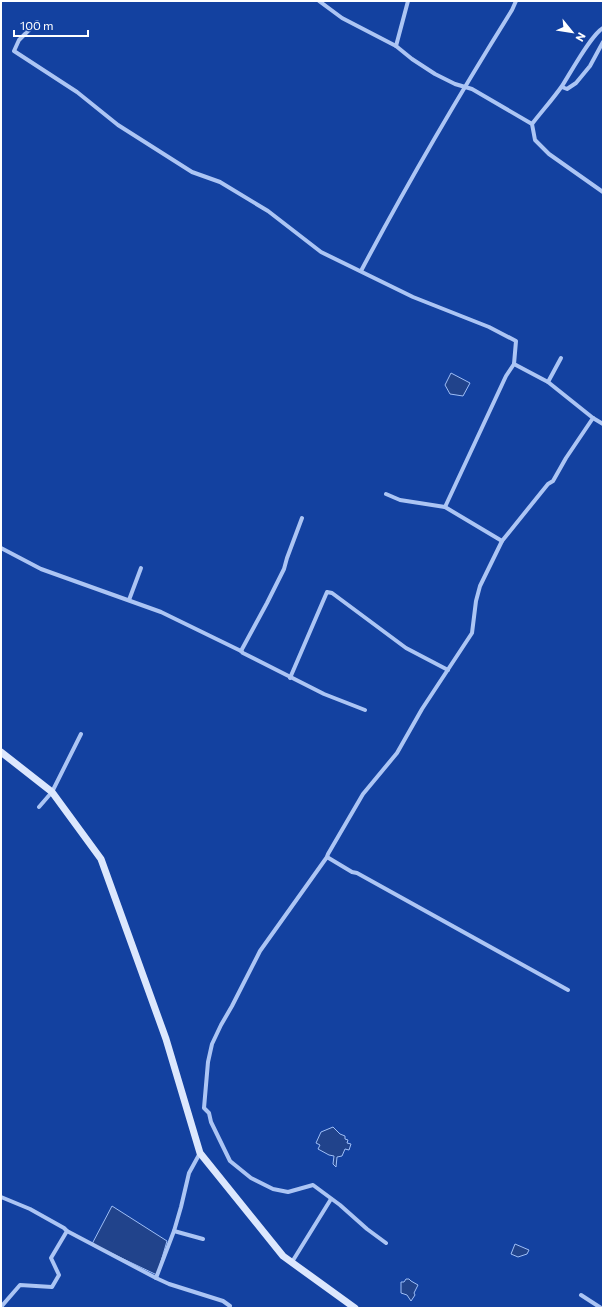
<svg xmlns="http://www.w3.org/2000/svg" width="604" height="1309" font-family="Commissioner,sans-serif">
  <rect width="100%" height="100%" fill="#1341a0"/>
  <g fill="#21438b" stroke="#9ebef7">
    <polygon points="451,373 470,383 463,396 450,394 445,385"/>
    <polygon points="333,1127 340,1134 345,1136 345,1139 348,1140 347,1143 351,1144 349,1150 345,1149 342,1156 337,1157 336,1167 333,1164 334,1156 329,1155 318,1149 320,1145 316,1143 321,1132"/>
    <polygon points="112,1206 167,1241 157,1275 92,1244"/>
    <polygon points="515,1244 529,1250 527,1254 518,1257 511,1254"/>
    <polygon points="406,1279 409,1279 411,1281 418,1285 414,1293 415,1295 411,1301 407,1295 401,1293 401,1282 404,1282"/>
  </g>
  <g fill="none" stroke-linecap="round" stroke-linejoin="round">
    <g stroke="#acc5f4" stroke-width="4">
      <polyline points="319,1 342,18 396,46 412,59 435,74 455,84 472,89 532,124 535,140 549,154 603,192"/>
      <polyline points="37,22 19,40 14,51 77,92 118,125 192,172 220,182 268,211 321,252 413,297 489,327 516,341 514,364 506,376 445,507"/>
      <polyline points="396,46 408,1"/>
      <polyline points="562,87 567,89 576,83 590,66 603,42"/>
      <path d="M532,124C542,111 553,99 562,86C571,72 591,35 603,28"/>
      <path d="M361,271C408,182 459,95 512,10L516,1"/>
      <polyline points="514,364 548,382 593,418 603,424"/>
      <polyline points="548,382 561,358"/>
      <polyline points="386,494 400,500 445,507 502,541"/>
      <polyline points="1,548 41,569 161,612 241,651 243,653 324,694 365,710"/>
      <polyline points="129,600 141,568"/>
      <polyline points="241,651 267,603 284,569 287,558 302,518"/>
      <polyline points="290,678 327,592 332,593 406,648 448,670"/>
      <polyline points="39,807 52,792 81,734"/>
      <polyline points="327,857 352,872 357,873 568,990"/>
      <polyline points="1,1197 30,1209 64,1228 67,1231 156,1278 169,1284 223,1301 230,1306"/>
      <polyline points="174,1231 181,1207 189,1173 200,1153"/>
      <polyline points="386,1243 367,1229 340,1205 313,1185 288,1192 273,1189 251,1178 230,1161 211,1122 209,1113 204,1108 208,1062 212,1044 221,1025 232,1006 260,951 327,857 328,854 363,794 397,753 422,709 472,633 476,601 480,586 502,541 548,484 553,481 566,458 593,418"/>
      <polyline points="292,1262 331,1199"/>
      <polyline points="156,1278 174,1231 203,1239"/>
      <polyline points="581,1295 601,1308"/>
      <polyline points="1,1307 20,1285 52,1287 59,1275 51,1258 67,1231"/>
    </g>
    <polyline stroke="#dce7fd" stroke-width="7" points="1,752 52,792 101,859 166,1039 200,1153 283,1256 355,1308"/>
  </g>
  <rect width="604" height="1309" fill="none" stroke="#ffffff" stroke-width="4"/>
  <g transform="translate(572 32) rotate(120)" stroke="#1341a0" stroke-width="3" paint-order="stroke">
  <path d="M0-3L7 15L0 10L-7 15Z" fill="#ffffff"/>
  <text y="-6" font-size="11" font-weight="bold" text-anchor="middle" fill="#ffffff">N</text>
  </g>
  <path d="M14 30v6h74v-6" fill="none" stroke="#ffffff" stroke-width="2"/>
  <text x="20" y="30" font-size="12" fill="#ffffff" stroke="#1341a0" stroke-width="3" paint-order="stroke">100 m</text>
</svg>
